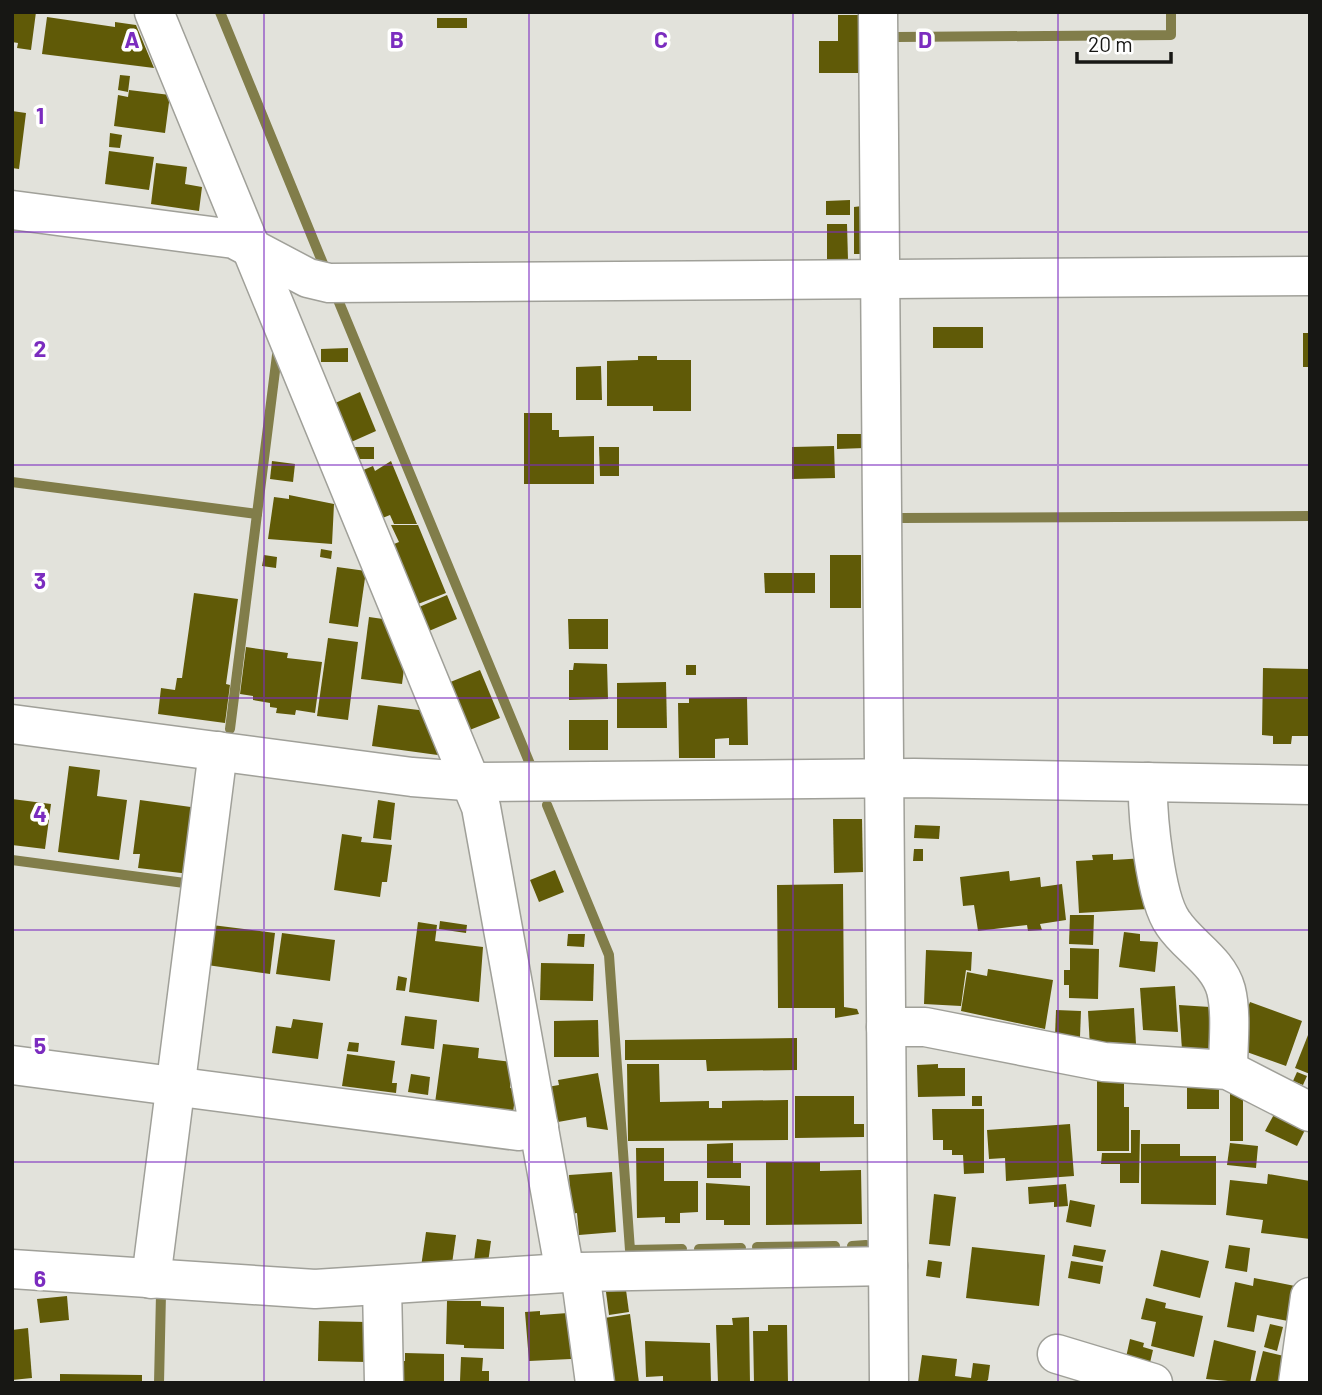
<svg xmlns="http://www.w3.org/2000/svg" width="1322" height="1395" font-family="Barlow,sans-serif">
  <rect width="100%" height="100%" fill="#e2e2db"/>
  <g fill="none" stroke-linecap="round" stroke-linejoin="round">
    <g stroke="#817d4a" stroke-width="10">
      <polyline points="220,12 326,271"/>
      <polyline points="897,37 1171,35 1171,12"/>
      <polyline points="336,295 530,764"/>
      <polyline points="12,482 257,514"/>
      <polyline points="901,518 1310,516"/>
      <polyline points="230,729 278,347"/>
      <polyline points="547,805 609,955 630,1250 682,1249"/>
      <polyline points="12,860 192,884"/>
      <polyline points="852,1246 866,1245"/>
      <polyline points="757,1247 835,1246"/>
      <polyline points="699,1249 741,1248"/>
      <polyline points="159,1383 161,1294"/>
    </g>
  </g>
  <g fill="#605a07">
    <polygon points="12,12 36,12 31,50 17,48 18,43 12,42"/>
    <polygon points="838,15 858,15 858,73 819,73 819,41 838,41"/>
    <polygon points="47,17 115,27 115,22 136,25 154,68 42,54"/>
    <rect x="437" y="18" width="30" height="10"/>
    <polygon points="120,75 130,76 128,92 118,90"/>
    <polygon points="129,90 170,95 165,133 114,126 118,95 128,97"/>
    <polygon points="12,111 26,113 19,169 12,168"/>
    <polygon points="110,133 122,135 120,148 109,147"/>
    <polygon points="109,151 154,157 149,190 105,184"/>
    <polygon points="156,163 187,167 185,184 202,187 199,211 151,204"/>
    <polygon points="850,200 850,215 826,215 826,201"/>
    <polygon points="862,206 863,254 854,254 854,207"/>
    <polygon points="827,224 847,224 848,260 827,260"/>
    <rect x="933" y="327" width="50" height="21"/>
    <rect x="1303" y="333" width="7" height="34"/>
    <polygon points="348,348 348,362 321,362 321,349"/>
    <polygon points="638,356 657,356 657,360 691,360 691,411 653,411 653,406 607,406 607,361 638,360"/>
    <polygon points="601,366 602,400 576,400 576,367"/>
    <polygon points="360,392 376,431 349,443 333,404"/>
    <polygon points="524,413 552,413 552,430 559,430 559,437 594,436 594,484 524,484"/>
    <polygon points="837,434 865,434 865,448 837,449"/>
    <polygon points="834,446 835,478 792,479 792,447"/>
    <rect x="346" y="447" width="28" height="12"/>
    <polygon points="599,447 619,447 619,476 600,476"/>
    <polygon points="272,461 295,464 293,482 270,479"/>
    <polygon points="391,461 417,524 394,524 390,515 375,521 356,473 373,466 375,471"/>
    <polygon points="289,495 334,504 332,544 268,539 274,497 289,499"/>
    <polygon points="391,525 418,525 446,593 418,604 384,548 399,542"/>
    <polygon points="321,549 332,551 331,559 320,557"/>
    <polygon points="264,555 277,557 276,568 262,566"/>
    <rect x="830" y="555" width="31" height="53"/>
    <polygon points="337,567 366,571 358,627 329,623"/>
    <polygon points="764,573 815,573 815,593 765,593"/>
    <polygon points="194,593 238,599 226,684 230,685 225,723 158,714 161,688 175,690 177,678 182,678"/>
    <polygon points="447,595 457,619 422,634 412,610"/>
    <polygon points="369,617 397,621 407,646 402,684 361,679"/>
    <polygon points="568,619 608,619 608,649 569,649"/>
    <polygon points="328,638 358,642 348,720 317,716"/>
    <polygon points="246,647 288,653 287,658 322,662 315,713 296,710 295,715 276,713 277,708 270,707 270,703 253,700 253,696 240,694"/>
    <polygon points="574,663 607,664 608,699 569,700 569,670 573,670"/>
    <rect x="686" y="665" width="10" height="10"/>
    <polygon points="1263,668 1310,669 1310,736 1292,736 1291,744 1273,744 1273,736 1262,735"/>
    <polygon points="480,670 500,718 462,733 443,685"/>
    <polygon points="666,682 667,728 617,728 617,683"/>
    <polygon points="747,697 748,745 729,745 729,738 715,739 715,758 679,758 678,703 689,703 689,698"/>
    <polygon points="378,705 435,712 445,756 372,746"/>
    <rect x="569" y="720" width="39" height="30"/>
    <polygon points="69,766 100,770 97,796 127,800 119,860 58,852"/>
    <polygon points="12,799 51,804 45,849 12,845"/>
    <polygon points="140,800 198,808 190,874 138,868 140,854 133,854"/>
    <polygon points="378,800 395,803 391,840 373,838"/>
    <polygon points="833,819 862,819 863,872 834,873"/>
    <polygon points="915,825 940,826 939,839 914,838"/>
    <polygon points="342,834 362,837 361,842 392,845 387,882 382,882 380,897 334,890"/>
    <polygon points="914,849 923,849 923,861 913,861"/>
    <polygon points="1113,854 1113,860 1145,858 1148,909 1079,913 1076,861 1093,860 1092,855"/>
    <polygon points="555,870 564,892 539,902 530,880"/>
    <polygon points="1009,871 1010,881 1040,877 1041,887 1062,884 1066,920 1040,924 1042,930 1028,931 1027,925 978,931 974,905 963,906 960,877"/>
    <polygon points="843,884 844,1007 857,1009 859,1014 835,1018 835,1008 778,1008 777,885"/>
    <polygon points="1070,915 1094,915 1093,945 1069,944"/>
    <polygon points="440,921 467,925 466,933 439,929"/>
    <polygon points="418,922 437,925 435,941 483,947 479,1002 409,992"/>
    <polygon points="212,925 275,933 270,974 207,965"/>
    <polygon points="1124,932 1140,934 1140,941 1158,942 1155,972 1119,967"/>
    <polygon points="282,933 335,940 330,981 276,974"/>
    <polygon points="568,934 585,934 584,947 567,946"/>
    <polygon points="1070,948 1099,949 1098,999 1069,998 1069,985 1064,985 1064,970 1070,970"/>
    <polygon points="926,950 972,952 971,971 966,970 961,1006 924,1004"/>
    <polygon points="541,963 594,964 593,1001 540,1000"/>
    <polygon points="988,969 1053,980 1045,1029 961,1011 967,972 987,976"/>
    <polygon points="398,976 407,978 405,991 396,990"/>
    <polygon points="1175,986 1178,1032 1143,1030 1140,988"/>
    <polygon points="1250,1002 1302,1021 1286,1066 1244,1051 1248,1039 1238,1035"/>
    <polygon points="1179,1005 1210,1007 1213,1048 1182,1050"/>
    <polygon points="1134,1008 1136,1044 1090,1047 1088,1011"/>
    <polygon points="1056,1010 1081,1011 1080,1037 1055,1036"/>
    <polygon points="405,1016 437,1020 434,1049 401,1045"/>
    <polygon points="293,1019 323,1023 318,1059 272,1053 276,1026 291,1028"/>
    <polygon points="598,1020 599,1057 554,1057 554,1021"/>
    <polygon points="1310,1030 1310,1074 1295,1068"/>
    <polygon points="797,1038 797,1070 707,1071 706,1060 625,1060 625,1040"/>
    <polygon points="349,1042 359,1043 358,1052 347,1051"/>
    <polygon points="443,1044 479,1048 478,1058 513,1062 510,1088 516,1089 513,1113 435,1103"/>
    <polygon points="347,1054 395,1061 392,1083 397,1083 396,1093 342,1086"/>
    <polygon points="627,1064 659,1064 660,1102 709,1101 709,1108 722,1108 722,1101 788,1100 788,1140 628,1141"/>
    <polygon points="938,1064 938,1068 965,1068 965,1096 918,1097 917,1065"/>
    <polygon points="1097,1071 1124,1071 1124,1107 1129,1107 1129,1151 1097,1151"/>
    <polygon points="1297,1072 1307,1076 1303,1085 1293,1081"/>
    <polygon points="598,1073 608,1130 587,1127 586,1117 558,1122 556,1113 552,1114 547,1087 559,1085 558,1080"/>
    <polygon points="411,1074 430,1077 428,1095 408,1092"/>
    <rect x="1187" y="1076" width="32" height="33"/>
    <polygon points="1230,1093 1243,1094 1243,1141 1230,1141"/>
    <polygon points="795,1096 854,1096 854,1124 864,1124 864,1137 795,1138"/>
    <rect x="972" y="1096" width="10" height="10"/>
    <polygon points="1278,1107 1309,1122 1297,1146 1265,1131"/>
    <polygon points="932,1109 984,1109 984,1173 964,1174 963,1155 952,1155 952,1150 943,1150 943,1140 933,1140"/>
    <polygon points="1070,1124 1074,1176 1006,1181 1005,1158 989,1159 987,1130"/>
    <polygon points="1131,1130 1140,1130 1139,1183 1120,1183 1120,1164 1101,1164 1102,1153 1131,1153"/>
    <polygon points="733,1143 733,1163 741,1163 741,1178 707,1178 707,1144"/>
    <polygon points="1230,1143 1258,1146 1256,1168 1227,1165"/>
    <polygon points="1141,1144 1180,1144 1180,1156 1216,1156 1216,1205 1141,1204"/>
    <polygon points="636,1148 664,1148 664,1181 698,1181 698,1212 680,1213 680,1223 665,1223 665,1217 637,1218"/>
    <polygon points="766,1162 820,1162 820,1171 861,1170 862,1224 766,1225"/>
    <polygon points="612,1172 616,1232 579,1235 577,1213 571,1214 569,1175"/>
    <polygon points="1268,1174 1310,1181 1310,1239 1261,1233 1263,1220 1226,1215 1230,1180 1267,1184"/>
    <polygon points="706,1183 750,1186 750,1225 724,1225 724,1220 706,1220"/>
    <polygon points="1066,1184 1068,1206 1054,1207 1054,1202 1029,1204 1028,1187"/>
    <polygon points="934,1194 956,1197 950,1246 929,1244"/>
    <polygon points="1070,1200 1095,1205 1091,1227 1066,1222"/>
    <polygon points="426,1232 456,1235 451,1271 421,1267"/>
    <polygon points="477,1239 491,1241 488,1263 474,1261"/>
    <polygon points="1074,1245 1106,1250 1103,1262 1072,1256"/>
    <polygon points="1229,1245 1250,1248 1247,1272 1225,1268"/>
    <polygon points="972,1247 1045,1255 1039,1306 966,1298"/>
    <polygon points="1161,1250 1209,1261 1200,1298 1153,1286"/>
    <polygon points="928,1260 942,1262 940,1278 926,1276"/>
    <polygon points="1071,1261 1103,1266 1100,1284 1068,1278"/>
    <polygon points="1254,1278 1295,1286 1288,1321 1257,1315 1254,1332 1227,1327 1235,1282 1253,1286"/>
    <polygon points="626,1290 629,1312 609,1315 606,1292"/>
    <polygon points="67,1296 69,1320 40,1323 37,1299"/>
    <polygon points="1146,1298 1166,1303 1165,1308 1203,1316 1194,1357 1151,1346 1156,1322 1141,1319"/>
    <polygon points="447,1301 481,1301 481,1306 504,1307 504,1349 464,1348 464,1345 446,1344"/>
    <polygon points="540,1311 540,1315 568,1313 571,1359 529,1361 525,1312"/>
    <polygon points="630,1314 639,1383 606,1383 598,1319"/>
    <polygon points="749,1317 750,1383 718,1383 716,1325 733,1325 732,1318"/>
    <polygon points="319,1321 367,1322 367,1362 318,1361"/>
    <polygon points="1270,1324 1283,1327 1277,1351 1264,1347"/>
    <polygon points="768,1325 787,1325 788,1383 754,1383 753,1331 768,1331"/>
    <polygon points="28,1328 32,1378 12,1380 12,1330"/>
    <polygon points="1130,1339 1144,1343 1143,1347 1153,1350 1149,1367 1125,1362"/>
    <polygon points="1214,1340 1256,1351 1250,1383 1206,1379"/>
    <polygon points="645,1341 710,1343 711,1383 663,1383 663,1376 646,1377"/>
    <polygon points="1263,1351 1284,1356 1286,1383 1255,1383"/>
    <polygon points="405,1353 444,1354 444,1383 396,1383 397,1361 405,1361"/>
    <polygon points="922,1355 957,1359 955,1376 971,1378 973,1363 990,1365 988,1380 984,1383 918,1383"/>
    <polygon points="461,1357 483,1358 482,1371 489,1371 489,1383 460,1381"/>
    <polygon points="60,1374 142,1375 142,1383 60,1383"/>
  </g>
  <g fill="none" stroke-linecap="round" stroke-linejoin="round">
    <defs>
      <g id="minor">
        <polyline points="154,12 481,807 565,1273"/>
        <polyline points="12,210 234,239 308,278 329,283 1310,276"/>
        <path d="M1148,782C1147,814 1155,898 1173,923C1188,946 1218,961 1226,990C1232,1014 1228,1045 1228,1070"/>
        <polyline points="886,1027 925,1027 1104,1062 1228,1070 1310,1112"/>
        <polyline points="12,1065 518,1131 539,1127"/>
        <polyline points="12,1269 315,1289 580,1272 888,1266"/>
        <polyline points="580,1272 595,1383"/>
        <polyline points="151,1279 218,751"/>
        <polyline points="382,1286 384,1383"/>
        <polyline points="1057,1354 1153,1383"/>
        <polyline points="1298,1383 1310,1297"/>
      </g>
      <g id="tertiary">
        <polyline points="878,12 889,1383"/>
        <polyline points="12,724 412,777 479,782 914,778 1310,785"/>
      </g>
    </defs>
    <use href="#minor" stroke="#a0a099" stroke-width="41"/>
    <use href="#tertiary" stroke="#a0a099" stroke-width="41"/>
    <use href="#minor" stroke="#fff" stroke-width="38"/>
    <use href="#tertiary" stroke="#fff" stroke-width="38"/>
  </g>
  <path fill="none" stroke="#7b2cbf" stroke-width="2" stroke-opacity="0.55" d="M264,12V1383M529,12V1383M793,12V1383M1058,12V1383M12,232H1310M12,465H1310M12,698H1310M12,930H1310M12,1162H1310"/>
  <g font-size="23" text-anchor="middle" font-weight="bold" fill="#7b2cbf" stroke="#fffffe" stroke-width="7" stroke-linejoin="round" paint-order="stroke">
    <text x="132" y="48">A</text>
    <text x="397" y="48">B</text>
    <text x="661" y="48">C</text>
    <text x="925" y="48">D</text>
    <text x="40" y="124">1</text>
    <text x="40" y="357">2</text>
    <text x="40" y="589">3</text>
    <text x="40" y="822">4</text>
    <text x="40" y="1054">5</text>
    <text x="40" y="1287">6</text>
  </g>
  <rect width="1322" height="1395" fill="none" stroke="#171714" stroke-width="28"/>
  <path d="M1077 52v10h94v-10" fill="none" stroke="#171714" stroke-width="3.5"/>
  <text x="1088" y="52" font-size="21" fill="#171714" stroke="#fffffe" stroke-width="5" paint-order="stroke">20 m</text>
</svg>
